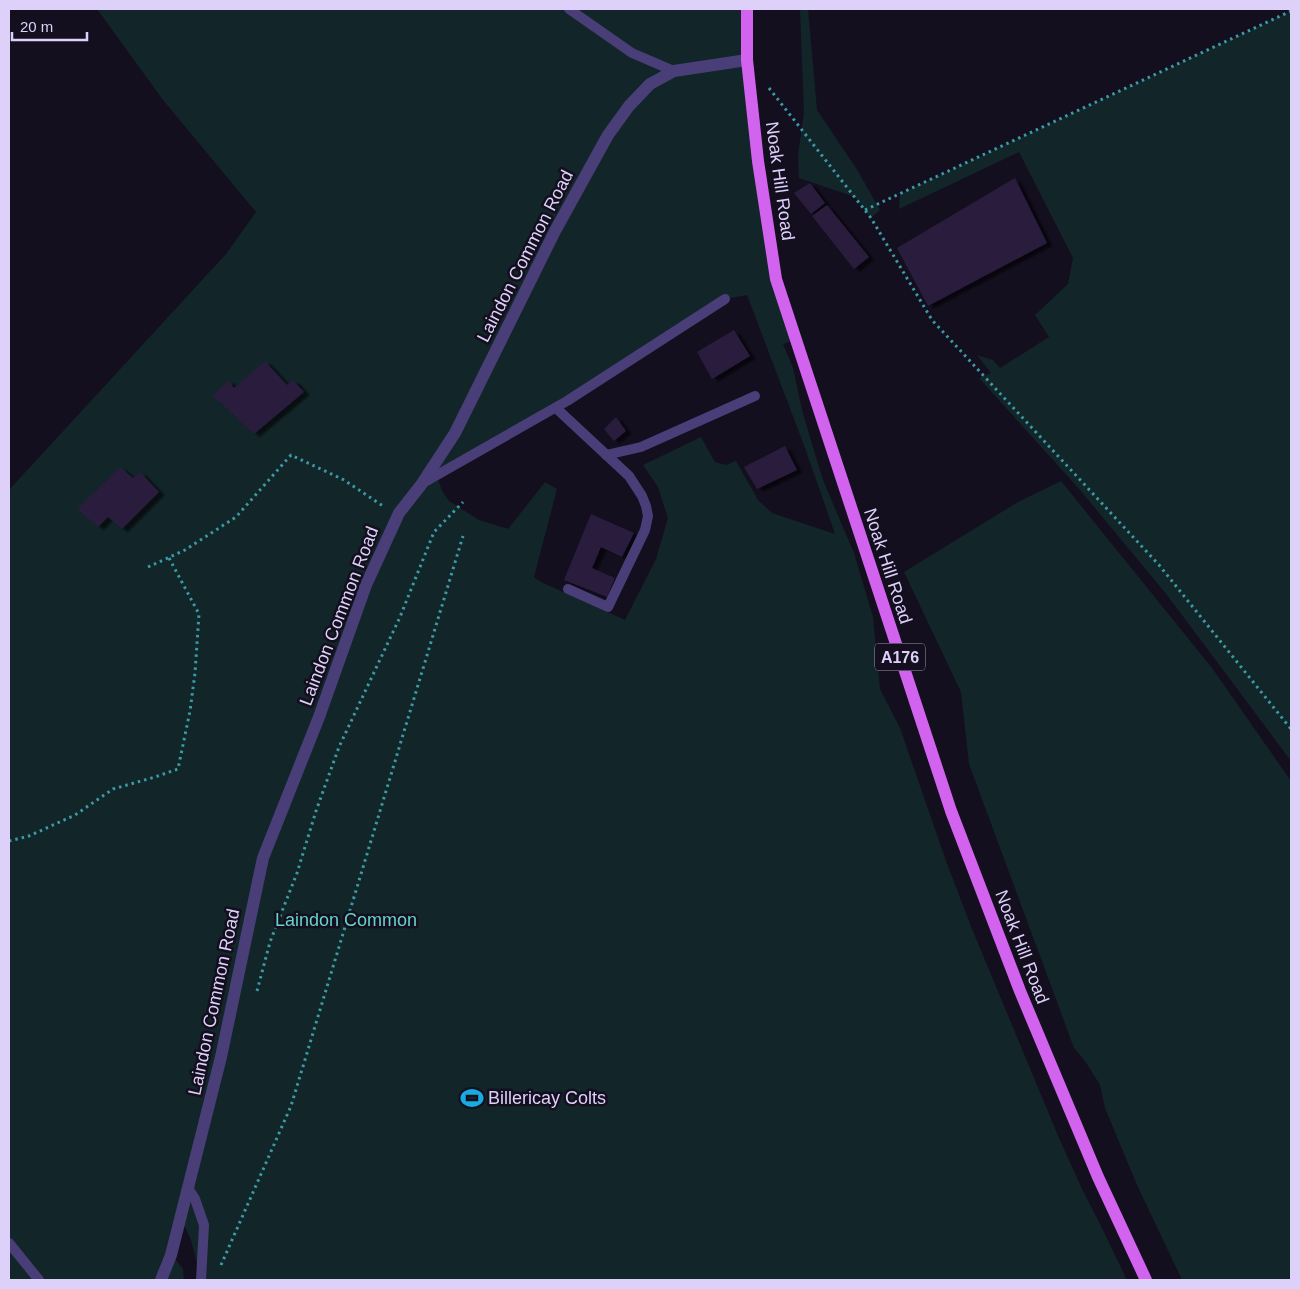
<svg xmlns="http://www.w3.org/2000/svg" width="1300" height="1289" font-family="Arial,sans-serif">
  <defs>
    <filter id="shadow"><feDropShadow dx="5.5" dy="3" stdDeviation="1" flood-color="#0009"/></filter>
  </defs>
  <rect width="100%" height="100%" fill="#140f1f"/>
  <g fill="#122528" fill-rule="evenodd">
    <path d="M97,9H747L776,279L795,340L783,344L793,368L803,414L823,480L854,553L873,617L880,689L900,728L946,861L972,929L1059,1138L1082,1189L1100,1224L1127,1280H200V1275L191,1240L181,1218L171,1254L183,1269L184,1280H9V490L226,254L256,212L163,100ZM747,295L805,448L835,534L772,513L758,500L736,461L726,465L715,462L701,437L643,465L658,487L668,518L656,559L625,620L541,582L534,577L557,489L545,482L508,529L479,520L449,501L442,491L437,476L725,299Z"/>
    <polygon points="800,9 808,9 817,110 856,168 880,210 871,218 855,197 799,178 798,155 804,112"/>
    <polygon points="1291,11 1291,761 1167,595 1080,490 979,378 991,373 977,355 993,360 1000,368 1049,337 1035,315 1068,284 1073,258 1019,152 899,209 900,194"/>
    <polygon points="1061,481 1212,668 1291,781 1291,1280 1182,1280 1137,1185 1105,1108 1100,1085 1085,1061 1074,1048 969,764 961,692 904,572 1018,502"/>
  </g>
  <g fill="#291d3e" filter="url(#shadow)">
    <polygon points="1015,178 1047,243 928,306 897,248"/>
    <polygon points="810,183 825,203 811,214 794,193"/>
    <polygon points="827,205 869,257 854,269 812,216"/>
    <polygon points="734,330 750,356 712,379 697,352"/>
    <polygon points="265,361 287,385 293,380 304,392 254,434 213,396 228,380 234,388"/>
    <polygon points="616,417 626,431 614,441 604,429"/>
    <polygon points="785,446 797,470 757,489 744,467"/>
    <polygon points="120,467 133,478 140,472 159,492 122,529 108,517 98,527 77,509"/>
    <polygon points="591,514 634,533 622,557 601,547 592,568 615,578 607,597 564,580"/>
  </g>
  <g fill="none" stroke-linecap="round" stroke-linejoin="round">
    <g stroke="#3a9ba6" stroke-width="3" stroke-dasharray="2.5 4" stroke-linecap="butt">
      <polyline points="769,88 871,218 932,320 1159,565 1291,729"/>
      <polyline points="865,210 1291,11"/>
      <polyline points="148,567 185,550 236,517 291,455 344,480 383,506"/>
      <polyline points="9,841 29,836 75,815 113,789 155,777 178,769 190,711 195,673 199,614 169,558"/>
      <polyline points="257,991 270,942 297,873 316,811 339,747 400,617 434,532 463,502"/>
      <polyline points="221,1265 291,1106 463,536"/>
    </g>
    <g stroke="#4a3e79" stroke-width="10">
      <polyline points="569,9 632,53 674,71"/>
      <polyline points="556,408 629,476 642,496 646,506 648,516 645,530 608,607 568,589"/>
      <polyline points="606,455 641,447 755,396"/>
      <polyline points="423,483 567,401 725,299"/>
      <polyline points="188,1188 195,1199 204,1225 201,1280"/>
      <polyline points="9,1243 39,1280"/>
    </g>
    <polyline stroke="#4a3e79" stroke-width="12" points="161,1280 171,1255 221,1057 263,858 319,717 366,585 399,513 421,485 455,433 555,231 608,135 629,106 650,84 674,71 747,60"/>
    <polyline stroke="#d263ef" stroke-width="12" points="747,9 747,60 758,161 776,279 951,811 1020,991 1098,1177 1146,1280"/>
  </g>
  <defs>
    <symbol id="stadium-bare" viewBox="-9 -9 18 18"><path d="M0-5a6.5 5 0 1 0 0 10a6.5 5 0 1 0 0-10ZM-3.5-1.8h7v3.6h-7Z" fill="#17abe1" stroke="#140f1f" stroke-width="2.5" paint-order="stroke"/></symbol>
  </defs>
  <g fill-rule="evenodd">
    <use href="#stadium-bare" x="456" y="1082" width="32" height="32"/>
  </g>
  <g text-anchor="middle" stroke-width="5" stroke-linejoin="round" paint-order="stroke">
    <rect fill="#140f1f" stroke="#a197b8" stroke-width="1" x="875" y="643.5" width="50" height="27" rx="4"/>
    <g font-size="16" font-weight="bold" fill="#ddd1fa">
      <text x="900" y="663">A176</text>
    </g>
    <g font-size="18" fill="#ddd1fa" stroke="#140f1f">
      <text transform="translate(780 181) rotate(82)" y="6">Noak Hill Road</text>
      <text transform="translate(525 256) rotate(-63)" y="6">Laindon Common Road</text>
      <text transform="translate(888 566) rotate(72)" y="6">Noak Hill Road</text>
      <text transform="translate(339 616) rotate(-69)" y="6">Laindon Common Road</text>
      <text transform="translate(1022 947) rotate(69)" y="6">Noak Hill Road</text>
      <text transform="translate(214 1002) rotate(-78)" y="6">Laindon Common Road</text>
    </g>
    <g font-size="18" fill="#65d3c9" stroke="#140f1f">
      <text x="346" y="926">Laindon Common</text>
    </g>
    <g font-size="18" fill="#ddd1fa" stroke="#140f1f" text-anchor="start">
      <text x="488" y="1104">Billericay Colts</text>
    </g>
  </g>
  <rect width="1300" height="1289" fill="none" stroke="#ddd1fa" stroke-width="20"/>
  <path d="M12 32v8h75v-8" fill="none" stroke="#ddd1fa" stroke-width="2.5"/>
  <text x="20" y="32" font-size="15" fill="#ddd1fa" stroke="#140f1f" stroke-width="4" paint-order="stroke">20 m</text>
</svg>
